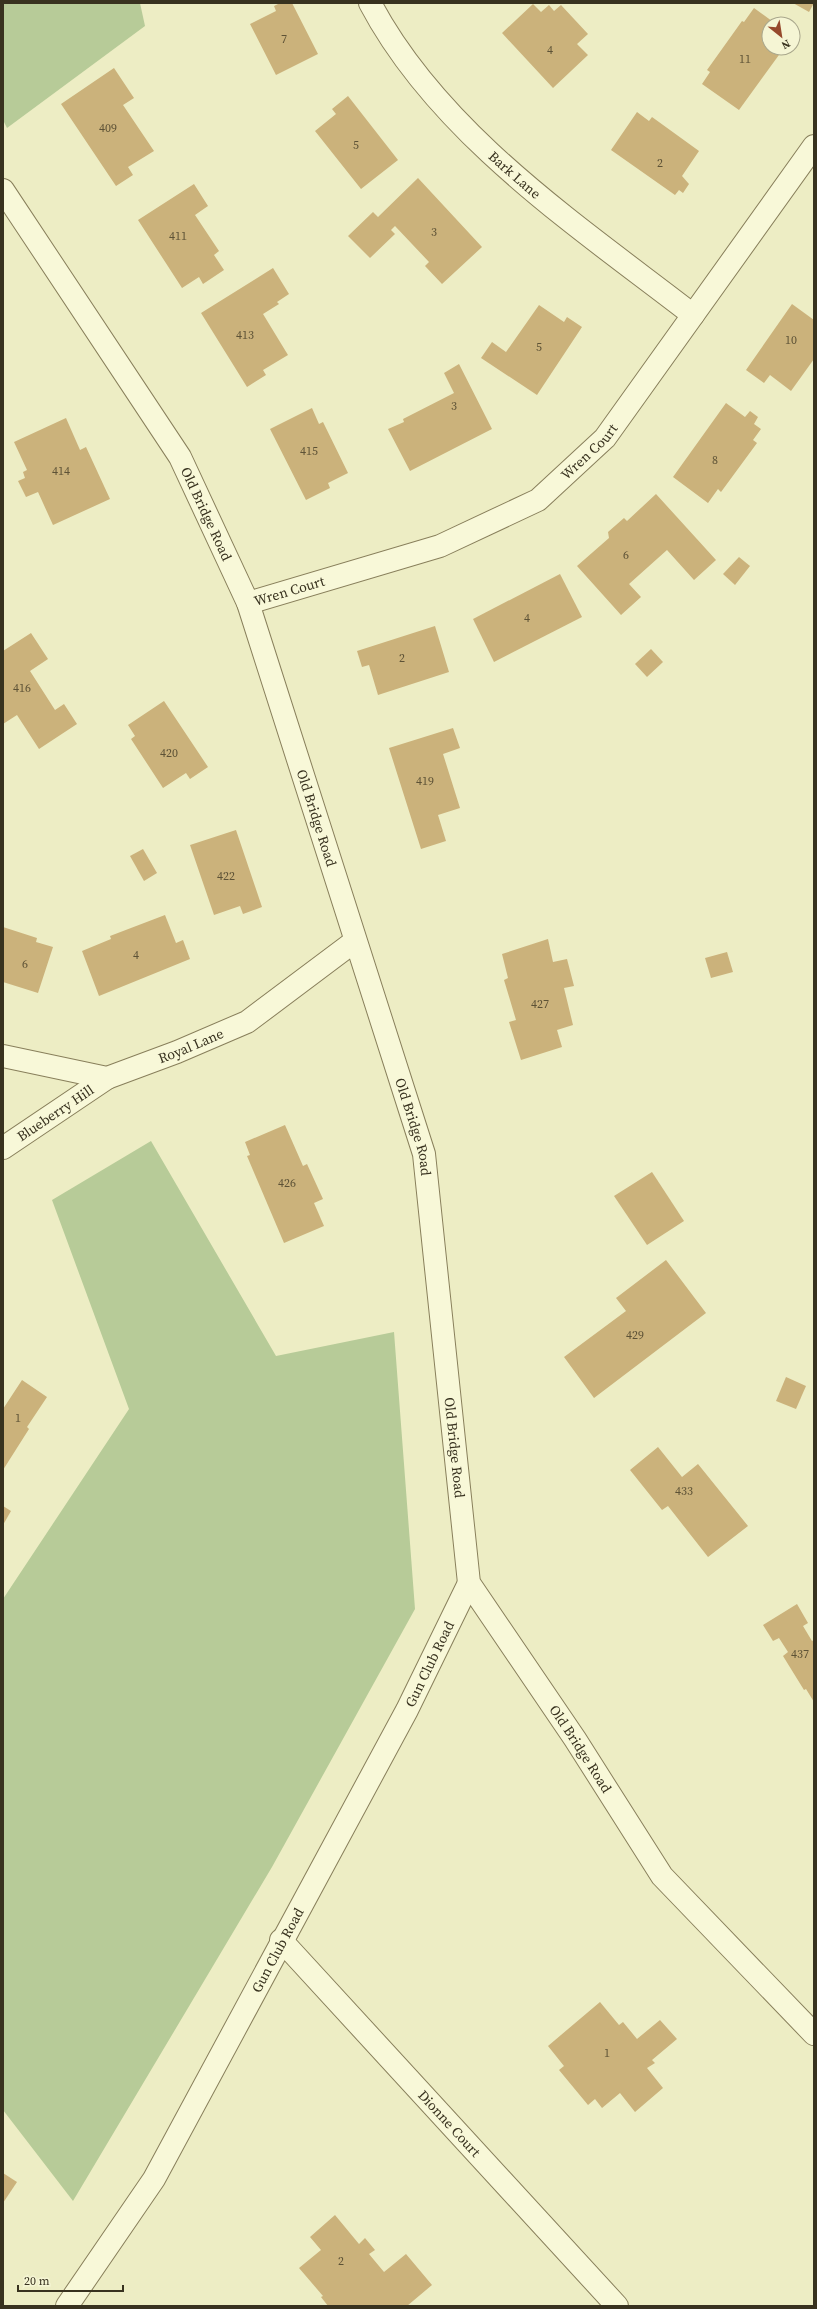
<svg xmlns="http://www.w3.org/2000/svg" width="817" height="2309" font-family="'Source Serif 4',serif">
  <rect width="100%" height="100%" fill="#ededc4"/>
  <g fill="#b7cb98">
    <polygon points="3,3 140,3 145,26 7,128 3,120"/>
    <polygon points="151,1141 276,1356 394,1332 415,1609 272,1867 73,2201 3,2110 3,1599 129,1409 52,1200"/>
  </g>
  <g fill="#cbb27b">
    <polygon points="280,3 292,3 318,54 276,75 250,24 276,11 274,6"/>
    <polygon points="793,3 814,3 809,12"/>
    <polygon points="533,4 541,12 549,5 554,11 561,5 588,34 577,44 588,55 553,88 502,33"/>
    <polygon points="754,8 776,24 769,24 769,48 784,48 739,110 702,84 710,72 707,70 742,21 744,22"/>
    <polygon points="114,68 134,98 123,105 154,151 128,167 133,175 116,186 61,104"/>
    <polygon points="348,96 398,160 361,189 315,131 336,114 332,109"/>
    <polygon points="637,112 649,121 652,117 699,151 682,176 689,184 683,193 679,190 675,195 611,150"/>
    <polygon points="418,178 482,247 442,284 425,266 429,262 395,226 391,230 395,234 370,258 348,236 373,212 378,217"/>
    <polygon points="194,184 208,206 195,215 219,251 214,255 224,270 203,284 199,277 182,288 138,220"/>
    <polygon points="273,268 289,294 277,302 279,304 263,314 288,355 263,370 266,375 247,387 201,313"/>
    <polygon points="792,304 814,320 814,359 791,391 770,375 764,383 746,370"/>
    <polygon points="539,305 564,322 567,317 582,327 537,395 481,358 492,342 506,352"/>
    <polygon points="459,364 492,429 410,471 388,429 404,422 403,419 454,393 444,373"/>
    <polygon points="726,403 745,417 750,411 758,417 754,424 761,429 753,440 757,443 721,492 718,489 708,503 673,477"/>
    <polygon points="312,408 319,424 323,422 348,473 328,483 330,488 306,500 270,429"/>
    <polygon points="66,418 80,450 86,447 110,499 53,525 38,492 26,497 18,481 25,478 23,472 27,470 14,442"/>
    <polygon points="656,494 716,560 694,580 667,550 629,584 641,597 621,615 577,566 609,538 608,532 624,518 627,521"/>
    <polygon points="739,557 750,566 735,585 723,574"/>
    <polygon points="560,574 582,617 494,662 473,619"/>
    <polygon points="435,626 449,672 378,695 369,665 362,667 357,651"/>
    <polygon points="31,633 48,659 30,671 55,710 64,704 77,724 39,749 17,715 3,724 3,651"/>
    <polygon points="651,649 663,662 647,677 635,664"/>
    <polygon points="164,701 208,767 190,779 186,773 163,788 131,739 135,736 128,725"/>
    <polygon points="453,728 460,748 443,754 460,808 438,815 446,841 421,849 389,748"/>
    <polygon points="236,830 262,907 243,914 240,906 214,915 190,845"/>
    <polygon points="143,849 157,873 144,881 130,856"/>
    <polygon points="165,915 176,943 183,940 190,959 99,996 82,951 111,939 110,936"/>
    <polygon points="3,927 37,938 36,942 53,947 38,993 3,982"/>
    <polygon points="548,939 553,962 567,959 574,986 564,988 573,1025 557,1030 562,1047 521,1060 509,1022 516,1020 504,980 508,978 502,954"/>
    <polygon points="727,952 733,972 711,978 705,958"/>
    <polygon points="285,1125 303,1166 307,1164 323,1199 314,1203 324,1226 284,1243 247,1156 250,1155 245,1142"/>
    <polygon points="652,1172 684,1221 647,1245 614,1196"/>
    <polygon points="666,1260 706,1313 594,1398 564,1357 626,1311 616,1298"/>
    <polygon points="786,1377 806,1386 796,1409 776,1401"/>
    <polygon points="22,1380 47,1397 27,1427 29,1429 3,1470 3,1409"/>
    <polygon points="658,1447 682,1477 698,1464 748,1526 708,1557 668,1506 662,1510 630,1470"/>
    <polygon points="3,1506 11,1511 3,1525"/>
    <polygon points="797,1604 808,1623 803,1626 812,1641 814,1640 814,1702 806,1689 804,1690 783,1656 788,1652 779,1638 773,1641 763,1625"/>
    <polygon points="600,2002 619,2025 623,2022 637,2039 660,2020 677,2039 652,2060 655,2063 647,2068 663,2088 635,2112 620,2093 602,2108 595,2099 588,2105 559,2070 564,2066 548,2046"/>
    <polygon points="3,2173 17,2182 3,2203"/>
    <polygon points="335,2215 359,2244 365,2238 375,2250 369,2254 384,2272 406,2254 432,2285 407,2306 328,2306 321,2297 323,2296 299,2268 321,2250 310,2237"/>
  </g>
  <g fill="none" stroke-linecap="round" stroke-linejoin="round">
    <defs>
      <g id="minor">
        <path id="s1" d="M370,3C439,134 578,226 693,315"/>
        <path id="s2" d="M3,1056L107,1078L177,1052L247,1022L355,941"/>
        <path id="s3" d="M3,1148L107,1078"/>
        <path id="s4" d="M281,1940L617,2306"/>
        <path id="s5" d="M67,2306L154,2179L407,1710L469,1583"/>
      </g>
      <g id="tertiary">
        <path id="s6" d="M3,190L180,457L248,603L424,1154L469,1583L575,1739L662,1876L814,2034"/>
        <path id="s7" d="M248,603L440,546L538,500L605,438L814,146"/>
      </g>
    </defs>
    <use href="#minor" stroke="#887f5b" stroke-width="24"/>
    <use href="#tertiary" stroke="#887f5b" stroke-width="24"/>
    <use href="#minor" stroke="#f8f8d8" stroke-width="22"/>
    <use href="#tertiary" stroke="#f8f8d8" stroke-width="22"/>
  </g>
  <g text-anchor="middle" stroke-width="3" stroke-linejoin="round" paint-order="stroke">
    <g font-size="12" fill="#5d5236">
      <text x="284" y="43">7</text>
      <text x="550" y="54">4</text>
      <text x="745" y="63">11</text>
      <text x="108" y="132">409</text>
      <text x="356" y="149">5</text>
      <text x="660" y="167">2</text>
      <text x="434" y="236">3</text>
      <text x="178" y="240">411</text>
      <text x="245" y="339">413</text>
      <text x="791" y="344">10</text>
      <text x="539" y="351">5</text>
      <text x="454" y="410">3</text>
      <text x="309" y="455">415</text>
      <text x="715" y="464">8</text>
      <text x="61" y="475">414</text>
      <text x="626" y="559">6</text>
      <text x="527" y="622">4</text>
      <text x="402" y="662">2</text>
      <text x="22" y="692">416</text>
      <text x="169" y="757">420</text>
      <text x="425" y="785">419</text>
      <text x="226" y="880">422</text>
      <text x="136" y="959">4</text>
      <text x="25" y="968">6</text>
      <text x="540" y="1008">427</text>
      <text x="287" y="1187">426</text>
      <text x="635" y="1339">429</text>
      <text x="18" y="1422">1</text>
      <text x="684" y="1495">433</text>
      <text x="800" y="1658">437</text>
      <text x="607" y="2057">1</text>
      <text x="341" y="2265">2</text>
    </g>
    <g font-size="14" fill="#38321f" stroke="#f5f5d4">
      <text dy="5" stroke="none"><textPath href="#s1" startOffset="226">Bark Lane</textPath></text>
      <text dy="5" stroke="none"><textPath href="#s7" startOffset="379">Wren Court</textPath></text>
      <text dy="5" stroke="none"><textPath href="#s6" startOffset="383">Old Bridge Road</textPath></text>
      <text dy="5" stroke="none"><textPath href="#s7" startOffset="43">Wren Court</textPath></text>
      <text dy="5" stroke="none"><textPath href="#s6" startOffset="707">Old Bridge Road</textPath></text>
      <text dy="5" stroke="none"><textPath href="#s2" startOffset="196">Royal Lane</textPath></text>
      <text dy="5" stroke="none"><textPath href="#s3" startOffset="63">Blueberry Hill</textPath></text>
      <text dy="5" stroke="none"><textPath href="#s6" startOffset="1031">Old Bridge Road</textPath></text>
      <text dy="5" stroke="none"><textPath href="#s6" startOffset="1355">Old Bridge Road</textPath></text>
      <text dy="5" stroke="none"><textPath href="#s5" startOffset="738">Gun Club Road</textPath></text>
      <text dy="5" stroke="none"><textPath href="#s6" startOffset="1691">Old Bridge Road</textPath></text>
      <text dy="5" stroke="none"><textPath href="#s5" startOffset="414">Gun Club Road</textPath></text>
      <text dy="5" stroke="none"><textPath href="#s4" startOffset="249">Dionne Court</textPath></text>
    </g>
  </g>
  <rect width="817" height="2309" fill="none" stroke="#38321f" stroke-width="8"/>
  <g transform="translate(781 36) rotate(150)"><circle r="19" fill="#f5f5d4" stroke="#a9a78c"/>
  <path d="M0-3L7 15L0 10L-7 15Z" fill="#96492c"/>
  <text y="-6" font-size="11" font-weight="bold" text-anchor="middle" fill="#38321f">N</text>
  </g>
  <path d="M18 2285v6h105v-6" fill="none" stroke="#38321f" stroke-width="2"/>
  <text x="24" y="2285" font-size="12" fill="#38321f" stroke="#f5f5d4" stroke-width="3" paint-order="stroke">20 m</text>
</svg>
